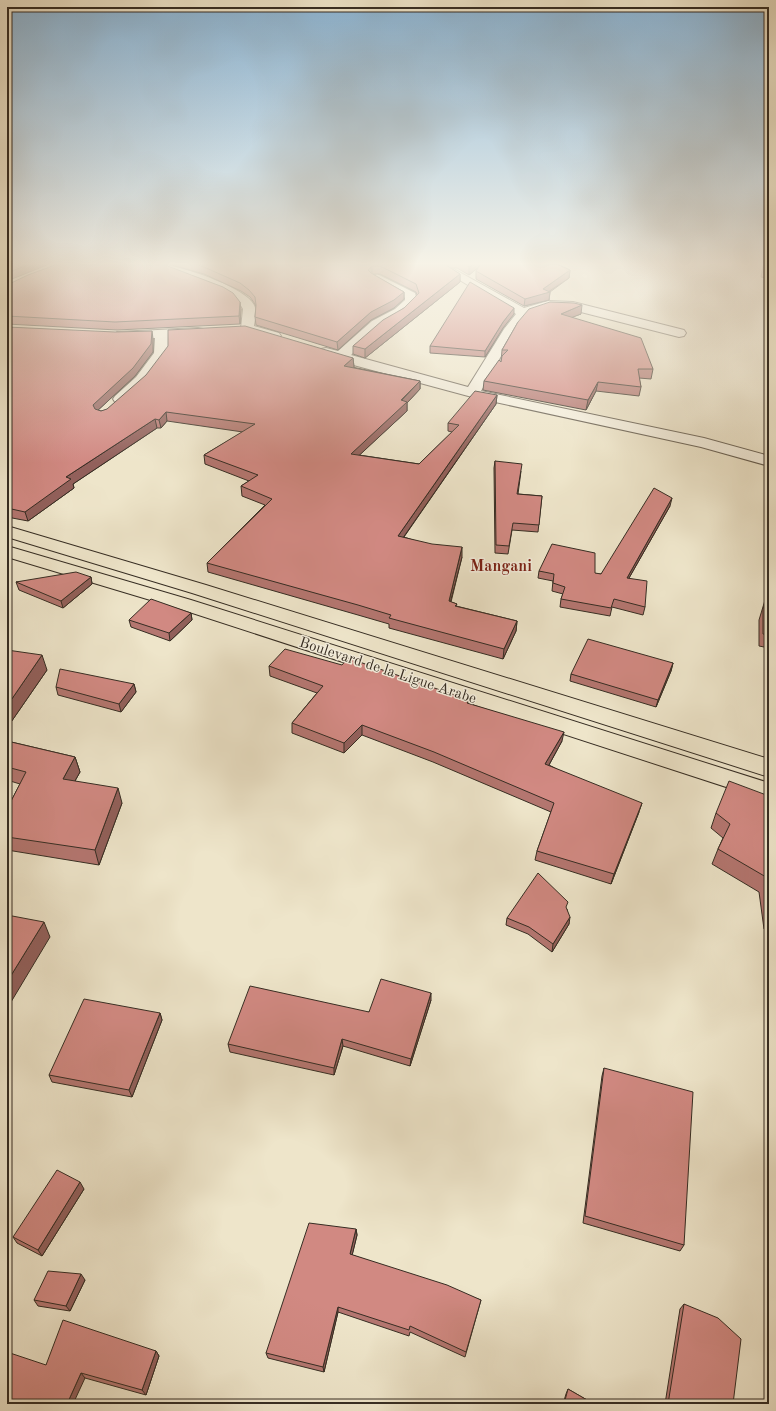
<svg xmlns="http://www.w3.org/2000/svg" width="776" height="1411" font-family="'Old Standard TT',serif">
  <rect width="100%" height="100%" fill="#eee5ca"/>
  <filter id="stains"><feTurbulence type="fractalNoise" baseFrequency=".005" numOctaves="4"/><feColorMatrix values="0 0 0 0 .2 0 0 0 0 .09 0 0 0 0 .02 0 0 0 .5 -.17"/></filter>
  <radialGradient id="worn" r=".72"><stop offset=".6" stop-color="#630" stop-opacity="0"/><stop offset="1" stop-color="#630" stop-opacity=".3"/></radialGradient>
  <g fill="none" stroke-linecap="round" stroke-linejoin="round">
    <defs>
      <g id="street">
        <path d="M153,265C159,265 166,264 172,266C191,270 245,288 254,305C257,311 255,319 254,326L279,333L281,336L279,339L274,340L242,331L241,328L243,309C236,291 174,274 155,267Z"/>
        <polygon points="452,268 524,308 548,301 573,302 684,330 686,333 684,336 679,337 573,310 549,309 527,316 516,330 481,391 704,438 769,456 769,466 701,447 472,397 335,360 321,355 319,352 321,349 326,348 338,351 372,321 395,309 405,300 405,298 373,280 371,278 373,276 377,274 415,293 417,301 403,315 382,327 351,355 468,387 504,329 516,314 448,273 446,271 448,269"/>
        <polygon points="198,328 203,329 204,332 203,335 168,337 168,353 146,383 125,402 120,403 115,402 113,399 115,396 136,377 154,353 155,338 122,339 117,338 115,335 117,332"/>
      </g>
      <g id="primary">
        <polygon points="7,526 206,585 769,759 769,777 192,593 7,537"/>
        <polygon points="7,546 191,600 769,783 769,801 177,608 7,557"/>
      </g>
    </defs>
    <use href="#street" stroke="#645b4d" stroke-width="2"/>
    <use href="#primary" stroke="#362d23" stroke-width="2"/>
    <use href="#street" fill="#f4eedd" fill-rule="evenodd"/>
    <use href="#primary" fill="#eee5ca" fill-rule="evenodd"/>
  </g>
  <g fill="#b47670" stroke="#362d23">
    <polygon points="172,265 559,265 570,270 569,278 550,292 549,300 524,306 476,279 476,271 479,267 469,275 457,268 450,268 460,274 460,282 365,358 353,354 353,346 404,308 417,295 416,292 380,274 372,274 404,292 404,299 394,308 371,320 338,350 256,325 255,317 256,307 255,304 250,297 241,291 204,274"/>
    <polygon points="769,265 769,279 761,277 763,266"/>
    <polygon points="7,285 241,309 240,324 117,330 7,324"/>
    <polygon points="514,314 503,328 485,357 430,353 430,346"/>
    <polygon points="581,314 572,317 653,369 651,379 639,378 641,387 639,396 596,391 586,410 483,390 484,381 501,362 502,350 518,322"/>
    <polygon points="7,327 153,339 153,352 135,376 98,410 101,411 353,358 354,367 352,367 420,381 420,389 407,403 407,411 359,455 419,464 452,432 448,431 448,423 497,395 496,404 404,537 462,557 451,602 457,604 456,606 517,621 516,631 503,659 389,628 389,624 358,615 208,572 207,563 265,505 242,496 241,486 249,481 205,464 204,455 243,432 167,421 161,428 157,428 73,484 74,488 28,521 7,517"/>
    <polygon points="495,461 521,471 518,494 542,496 538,532 512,530 508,554 495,553 494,468"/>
    <polygon points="670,506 629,578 645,607 643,615 612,607 610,616 560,607 561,599 563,594 552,591 553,581 538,578 539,571 601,574"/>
    <polygon points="91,577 92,584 63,608 19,590 16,582"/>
    <polygon points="769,587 769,648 759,646 759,620"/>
    <polygon points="191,613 192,620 170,641 131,627 129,620"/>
    <polygon points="7,650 47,670 9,725 7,725"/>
    <polygon points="673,663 671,671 656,707 570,681 571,674"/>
    <polygon points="269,666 468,703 562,741 549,765 639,812 611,884 535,860 537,851 551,812 433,762 362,735 344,753 292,733 292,723 317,693 270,676"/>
    <polygon points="134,684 136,692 121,712 58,695 56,687"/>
    <polygon points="7,741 75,757 80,772 75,781 122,803 99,865 7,850 7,809 20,784 7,780"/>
    <polygon points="769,796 769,932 764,929 759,892 712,864 718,849 723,838 711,828 716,813"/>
    <polygon points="567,909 569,924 552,952 528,934 506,925 507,918"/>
    <polygon points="431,1000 410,1066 343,1046 334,1075 230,1052 228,1044 369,1012"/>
    <polygon points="160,1013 162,1020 132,1097 52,1082 49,1075"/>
    <polygon points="604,1068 684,1245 680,1251 583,1223 602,1076"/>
    <polygon points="84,1189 42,1256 17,1243 13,1237"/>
    <polygon points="356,1229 357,1235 352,1255 481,1300 465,1357 410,1332 409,1336 338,1312 324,1372 268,1358 266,1353"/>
    <polygon points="85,1280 70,1311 38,1306 34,1300"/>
    <polygon points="684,1304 733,1404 665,1404 680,1309"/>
    <polygon points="769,1314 769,1345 767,1344"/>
    <polygon points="156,1351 159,1356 146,1395 85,1378 46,1365"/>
    <polygon points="568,1389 594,1404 563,1404 566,1394"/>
  </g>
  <g fill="#92605b" stroke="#362d23">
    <polygon points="27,265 47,265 7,281 7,273"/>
    <polygon points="472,265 481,265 469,275 469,267"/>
    <polygon points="372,266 372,274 368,270"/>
    <polygon points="570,270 569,278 548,292 550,292 549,300 524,306 525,299 543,289"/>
    <polygon points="460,274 460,282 365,358 365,349"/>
    <polygon points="404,292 404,299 394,308 371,320 338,350 337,342 371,312"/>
    <polygon points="240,302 241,309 240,324 239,316"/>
    <polygon points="582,305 581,314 560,322 561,314"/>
    <polygon points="514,308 514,314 503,328 485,357 485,351 503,322"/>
    <polygon points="152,331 153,339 153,352 135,376 95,413 93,405"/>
    <polygon points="353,358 354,367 344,374 344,366"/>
    <polygon points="420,381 420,389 407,403 407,411 351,463 351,454"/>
    <polygon points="598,382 596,391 586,410 588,400"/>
    <polygon points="497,395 496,404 398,545 398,536"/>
    <polygon points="166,412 167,421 161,428 159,420"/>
    <polygon points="155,419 157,428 73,484 74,488 28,521 25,512 66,477"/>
    <polygon points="672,498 670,506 625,585 627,578"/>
    <polygon points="462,547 462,557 448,611 449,601"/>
    <polygon points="91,577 92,584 63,608 61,601"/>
    <polygon points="191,613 192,620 170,641 169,633"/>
    <polygon points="517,621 516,631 503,659 504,649"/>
    <polygon points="42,655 47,670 9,725 7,719 7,706"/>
    <polygon points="673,663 671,671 656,707 658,700"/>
    <polygon points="134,684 136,692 121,712 119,704"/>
    <polygon points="362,725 362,735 344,753 344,743"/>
    <polygon points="564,732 562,741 544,774 545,764"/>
    <polygon points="75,757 80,772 68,793 63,779"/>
    <polygon points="118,788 122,803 99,865 95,850"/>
    <polygon points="642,803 639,812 611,884 614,874"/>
    <polygon points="570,917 569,924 552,952 553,944"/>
    <polygon points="44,922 50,937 8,1007 7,1005 7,982"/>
    <polygon points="431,993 431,1000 410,1066 411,1059"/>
    <polygon points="160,1013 162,1020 132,1097 129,1090"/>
    <polygon points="342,1039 343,1046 334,1075 334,1068"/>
    <polygon points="80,1182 84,1189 42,1256 38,1250"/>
    <polygon points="356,1229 357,1235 351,1260 350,1254"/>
    <polygon points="81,1274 85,1280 70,1311 66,1306"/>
    <polygon points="338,1307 338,1312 324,1372 323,1367"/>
    <polygon points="156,1351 159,1356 146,1395 142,1390"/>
    <polygon points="81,1373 85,1378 73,1404 67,1404"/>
  </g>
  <g fill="#d18982" stroke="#362d23">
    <polygon points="7,265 27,265 7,273"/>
    <polygon points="55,265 165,265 223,287 233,293 240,302 239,316 115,322 7,316 7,285 28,275"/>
    <polygon points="198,265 446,265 460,274 365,349 353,346 383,320 404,308 419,293 416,284 380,266 372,266 368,270 371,273 404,292 394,300 371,312 337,342 255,317 256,305 255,297 249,290 240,283 204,267"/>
    <polygon points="466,265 472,265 469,267"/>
    <polygon points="480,265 559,265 570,270 543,289 550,292 525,299 476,271"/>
    <polygon points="764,265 769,265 769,267 763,266"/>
    <polygon points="470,282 514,308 503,322 485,351 430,346"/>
    <polygon points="550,302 574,303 582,305 561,314 641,338 653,369 638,369 641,387 598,382 588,400 484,381 499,360 501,362 502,356 508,350 502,350 518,322 529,309"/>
    <polygon points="245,326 353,358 344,366 420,381 401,400 407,402 351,454 419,464 459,425 448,423 475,391 497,395 398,536 432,544 462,547 449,601 457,604 455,606 517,621 504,649 389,618 391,615 358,605 207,563 272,499 241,486 258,475 204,455 255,424 166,412 159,420 155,419 66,477 71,479 25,512 7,508 7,327 115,332 152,331 151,344 133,368 93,405 95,409 101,411 107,409 146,375 168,346 168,330"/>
    <polygon points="495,461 522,464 517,494 542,496 539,525 513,523 509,546 496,545"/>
    <polygon points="654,488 672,498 627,578 647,581 645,607 614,599 611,608 561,599 565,587 553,583 554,574 539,571 552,544 595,553 595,573 601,574"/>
    <polygon points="76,572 91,577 61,601 16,582"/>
    <polygon points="769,588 769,635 763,634 763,609"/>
    <polygon points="151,599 191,613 169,633 129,620"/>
    <polygon points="588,639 673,663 658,700 571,674"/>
    <polygon points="285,649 342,665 348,658 469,700 467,703 564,732 545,764 642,803 614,874 537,851 554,803 434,752 362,725 344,743 292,723 323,686 269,666"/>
    <polygon points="7,650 42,655 7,706"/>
    <polygon points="60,669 134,684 119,704 56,687"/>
    <polygon points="7,741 75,757 63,779 118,788 95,850 7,837 7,809 26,772 7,767"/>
    <polygon points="729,781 769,796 769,900 766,877 718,849 730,824 716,813"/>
    <polygon points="538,873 568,902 566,907 570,917 553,944 529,927 507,918"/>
    <polygon points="7,915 44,922 7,982"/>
    <polygon points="381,979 431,993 411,1059 342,1039 334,1068 228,1044 250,986 369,1012"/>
    <polygon points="84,999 160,1013 129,1090 49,1075"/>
    <polygon points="604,1068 693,1092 684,1245 585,1216"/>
    <polygon points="57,1170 80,1182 38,1250 13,1237"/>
    <polygon points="309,1223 356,1229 350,1254 447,1285 481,1300 466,1352 410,1326 409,1330 338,1307 323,1367 266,1353"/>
    <polygon points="48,1271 81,1274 66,1306 34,1300"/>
    <polygon points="684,1304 718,1318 741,1339 733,1404 668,1404"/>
    <polygon points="63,1320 156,1351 142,1390 81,1373 67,1404 7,1404 7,1352 46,1365"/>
    <polygon points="568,1389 594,1404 564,1404"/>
  </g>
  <linearGradient id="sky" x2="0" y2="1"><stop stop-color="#8bb7d9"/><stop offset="0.57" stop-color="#f7f3e7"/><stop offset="1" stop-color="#f7f3e7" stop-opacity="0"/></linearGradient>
  <rect width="776" height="463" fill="url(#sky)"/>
  <g text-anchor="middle" stroke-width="3" stroke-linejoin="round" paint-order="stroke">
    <g font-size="15" fill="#362d23" stroke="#f4eedd">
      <text transform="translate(388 670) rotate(18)" y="5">Boulevard de la Ligue Arabe</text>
    </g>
    <g font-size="16" font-weight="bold" fill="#7a1f14" stroke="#f4eedd">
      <text x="501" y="571">Mangani</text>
    </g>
  </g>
  <rect width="776" height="1411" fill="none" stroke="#eee5ca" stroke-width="24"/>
  <rect x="8" y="8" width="760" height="1395" fill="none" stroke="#362d23" stroke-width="2"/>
  <rect x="12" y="12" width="752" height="1387" fill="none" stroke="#362d23"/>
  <rect width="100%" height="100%" filter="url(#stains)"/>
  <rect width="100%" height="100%" fill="url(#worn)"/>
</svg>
